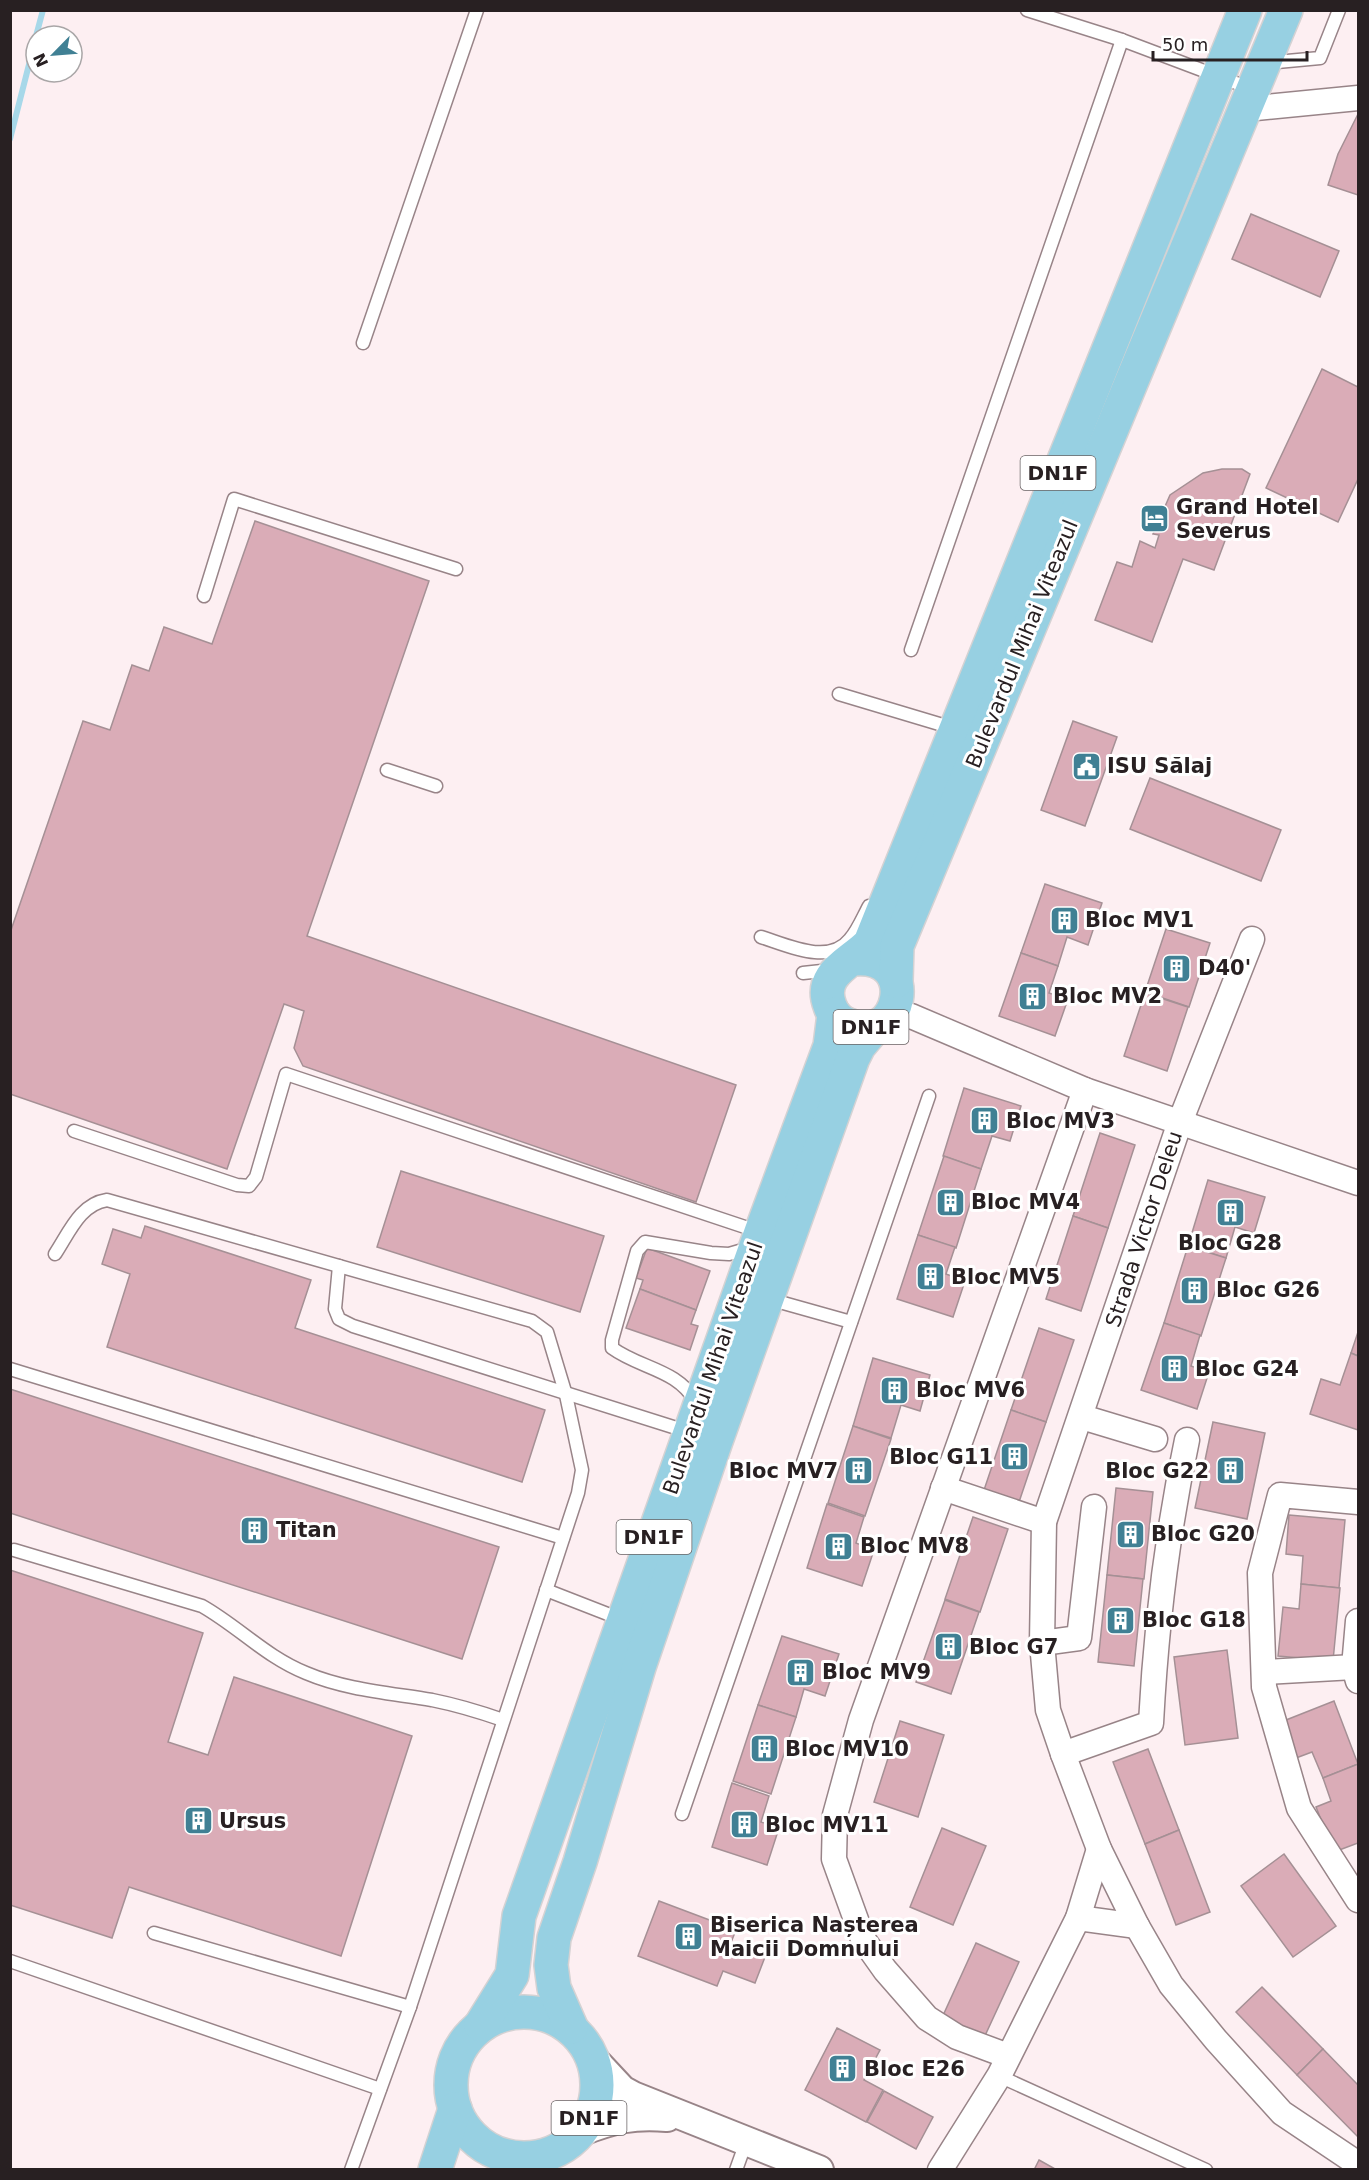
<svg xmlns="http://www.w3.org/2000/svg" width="1369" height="2180" font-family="'DejaVu Sans',sans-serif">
  <rect width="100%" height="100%" fill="#fdeff2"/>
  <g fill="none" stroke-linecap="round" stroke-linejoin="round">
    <g stroke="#a7d8e9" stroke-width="6">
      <polyline points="36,36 43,10"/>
      <polyline points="10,139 36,37"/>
    </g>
  </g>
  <g fill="#daacb7" stroke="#a59095" stroke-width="1.5">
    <polygon points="1358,114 1358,195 1328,185 1338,154"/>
    <polygon points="1251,214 1339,251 1320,297 1232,259"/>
    <polygon points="1322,369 1358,387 1358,479 1338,522 1266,488"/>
    <polygon points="1222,469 1242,469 1250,474 1214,570 1183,559 1152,642 1095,620 1117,562 1132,567 1140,541 1155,548 1159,535 1153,534 1170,495 1203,473"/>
    <polygon points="255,521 429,581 307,936 736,1085 696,1202 303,1066 294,1048 304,1011 284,1004 227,1169 10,1094 10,933 83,721 110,730 132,665 149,671 164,627 212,644"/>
    <polygon points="1073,721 1117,737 1085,826 1041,810"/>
    <polygon points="1150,778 1281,830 1261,881 1130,829"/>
    <polygon points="1045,884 1102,903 1088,945 1067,937 1058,966 1021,953"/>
    <polygon points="1166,929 1210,943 1189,1007 1145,992"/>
    <polygon points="1021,953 1058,966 1049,993 1068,999 1055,1036 999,1016"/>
    <polygon points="1145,993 1188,1007 1167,1071 1124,1056"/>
    <polygon points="964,1088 1021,1106 1010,1141 992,1136 981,1169 943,1156"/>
    <polygon points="1100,1133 1135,1145 1108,1228 1073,1216"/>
    <polygon points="944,1156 981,1169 956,1248 918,1235"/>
    <polygon points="401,1171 604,1236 580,1312 377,1247"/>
    <polygon points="1208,1180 1265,1197 1254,1233 1235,1227 1226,1258 1188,1246"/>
    <polygon points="1073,1216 1108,1228 1081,1311 1046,1299"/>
    <polygon points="145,1226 311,1280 295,1328 545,1410 522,1482 107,1347 130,1274 102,1264 113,1229 141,1238"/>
    <polygon points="918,1235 955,1247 946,1274 965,1281 953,1317 897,1299"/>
    <polygon points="1188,1246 1226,1258 1201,1336 1164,1323"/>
    <polygon points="647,1248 710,1271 696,1310 640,1289 643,1280 636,1278"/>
    <polygon points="640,1289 696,1310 691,1324 698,1326 690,1350 626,1328"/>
    <polygon points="1164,1323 1200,1335 1191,1366 1209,1372 1197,1409 1141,1390"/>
    <polygon points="1039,1328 1074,1340 1046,1422 1011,1410"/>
    <polygon points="1358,1332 1358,1356 1351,1353"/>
    <polygon points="1351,1353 1358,1356 1358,1430 1310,1414 1321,1379 1340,1385"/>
    <polygon points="873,1358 930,1375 920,1411 901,1405 891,1438 853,1426"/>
    <polygon points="10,1389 499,1547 462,1659 10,1513"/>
    <polygon points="1011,1410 1046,1422 1018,1505 983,1493"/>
    <polygon points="1213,1422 1265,1433 1247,1519 1195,1508"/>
    <polygon points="853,1426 891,1439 865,1516 828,1503"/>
    <polygon points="1116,1488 1153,1492 1144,1579 1107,1575"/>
    <polygon points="827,1504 864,1517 856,1543 874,1550 862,1586 807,1568"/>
    <polygon points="1289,1515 1345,1520 1339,1588 1301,1584 1303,1556 1286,1554"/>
    <polygon points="973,1517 1008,1529 980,1612 945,1599"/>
    <polygon points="10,1570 203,1633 168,1742 208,1755 234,1677 412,1736 341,1956 129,1887 112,1938 10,1905"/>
    <polygon points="1107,1575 1143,1579 1134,1666 1098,1662"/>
    <polygon points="1301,1584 1340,1588 1333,1661 1278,1656 1283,1607 1299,1609"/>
    <polygon points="945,1600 979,1612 951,1694 916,1682"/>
    <polygon points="782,1636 839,1654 825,1696 804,1689 796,1717 758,1705"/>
    <polygon points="1227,1650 1238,1738 1185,1745 1174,1657"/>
    <polygon points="1334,1701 1358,1764 1323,1778 1312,1752 1296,1758 1281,1722"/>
    <polygon points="758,1705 796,1717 771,1794 733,1781"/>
    <polygon points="900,1721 944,1735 918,1817 874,1802"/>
    <polygon points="1148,1749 1179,1830 1145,1844 1113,1762"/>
    <polygon points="1358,1764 1358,1843 1334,1852 1316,1807 1331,1801 1323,1778"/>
    <polygon points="732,1783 769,1796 761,1822 779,1828 767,1865 712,1847"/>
    <polygon points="942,1828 986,1846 953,1925 910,1907"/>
    <polygon points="1179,1830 1210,1912 1176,1925 1145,1844"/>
    <polygon points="1284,1854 1336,1926 1293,1957 1241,1886"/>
    <polygon points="659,1901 736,1930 730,1945 765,1957 755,1983 723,1971 717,1986 638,1956"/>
    <polygon points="976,1943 1019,1962 983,2040 941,2020"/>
    <polygon points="1262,1987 1323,2049 1297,2075 1236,2012"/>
    <polygon points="837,2028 880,2050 864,2080 883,2090 866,2122 805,2090"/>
    <polygon points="1323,2049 1358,2085 1358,2137 1297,2075"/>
    <polygon points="884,2091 933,2117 916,2149 867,2122"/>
    <polygon points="1039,2160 1057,2170 1034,2170"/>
  </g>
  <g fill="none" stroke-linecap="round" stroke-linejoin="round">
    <defs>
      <g id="service">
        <polyline points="1027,10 1122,40 1252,89"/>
        <polyline points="1266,63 1320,58 1339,10"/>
        <polyline points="363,343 477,10"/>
        <polyline points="204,596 234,499 456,569"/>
        <polyline points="911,650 1122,40"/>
        <polyline points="839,694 956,729"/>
        <polyline points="387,770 436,786"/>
        <path d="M761,937C787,945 829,966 850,939C858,930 863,917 869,906"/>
        <polyline points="803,973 831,970"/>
        <polyline points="74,1131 237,1185 249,1186 256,1177 286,1074 760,1232"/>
        <path d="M55,1254C69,1233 80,1204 107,1200L532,1321L547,1332L566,1395L582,1470L578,1493L410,2007L351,2170"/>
        <polyline points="339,1266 335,1309 339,1319 353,1326 689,1432"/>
        <polyline points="769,1299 851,1322"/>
        <polyline points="10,1369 563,1538"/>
        <path d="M696,1402C677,1369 641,1369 612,1348V1340L637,1251L645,1242L711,1253L729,1254L753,1247"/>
        <path d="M14,1550L202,1606C239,1627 266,1657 306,1673C346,1690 391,1693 432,1700C457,1705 480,1712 503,1720"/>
        <polyline points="546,1590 623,1620"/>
        <polyline points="682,1814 929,1096"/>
        <polyline points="154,1933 410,2007"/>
        <polyline points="10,1961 380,2089"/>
        <polyline points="999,2076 1206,2170"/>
        <polyline points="736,2170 746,2142"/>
      </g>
      <g id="minor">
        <polyline points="1246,109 1358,98"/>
        <polyline points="1252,939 1180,1122 1044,1522 1042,1643 1048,1710 1063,1754 1099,1849 1137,1926 1171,1985 1216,2040 1282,2113 1358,2164"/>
        <polyline points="887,1019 911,1016 1085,1090 1358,1183"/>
        <polyline points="1082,1417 1155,1439"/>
        <polyline points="943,1488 1044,1522"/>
        <polyline points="1358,1502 1280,1495 1260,1573 1264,1687 1299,1808 1358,1900"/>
        <polyline points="1042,1643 1079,1638 1094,1507"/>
        <polyline points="1264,1672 1354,1667"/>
        <polyline points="1358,1681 1354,1667 1358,1621"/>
        <path d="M1063,1754L1151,1723C1156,1628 1167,1533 1187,1440"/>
        <polyline points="1078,1918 1137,1926"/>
        <polyline points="1008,2056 957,2037 927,2018 885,1970 863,1939 834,1859 835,1815 861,1720 1085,1090"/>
        <polyline points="940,2170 999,2076 1078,1918 1099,1849"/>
      </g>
      <g id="tertiary">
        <polyline points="594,2060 622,2090 633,2096 819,2170"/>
        <path d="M582,2131C613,2119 633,2114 667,2117"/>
      </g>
      <g id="primary">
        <path d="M854,959C923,953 900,1049 849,1025C840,1022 833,1015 830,1006C817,973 853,962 870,943L1245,10"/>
        <polyline points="896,981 897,946 1286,10"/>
        <circle cx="524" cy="2085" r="73"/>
        <polyline points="481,2025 512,1975 519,1916 761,1232 830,1046 834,1014"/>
        <polyline points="571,2027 554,1988 551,1965 554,1938 580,1862 639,1667 716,1441 853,1058 859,1046 875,1027"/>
        <polyline points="435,2170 455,2109"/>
      </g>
    </defs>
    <use href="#service" stroke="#988488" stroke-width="15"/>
    <use href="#minor" stroke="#988488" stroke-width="27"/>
    <use href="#tertiary" stroke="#988488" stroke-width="32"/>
    <use href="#primary" stroke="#d4d2d3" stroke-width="36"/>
    <use href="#service" stroke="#fff" stroke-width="12"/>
    <use href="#minor" stroke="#fff" stroke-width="24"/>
    <use href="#tertiary" stroke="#fff" stroke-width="28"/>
    <use href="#primary" stroke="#97d0e2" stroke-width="33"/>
  </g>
  <defs>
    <symbol id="hotel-square" viewBox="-11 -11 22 22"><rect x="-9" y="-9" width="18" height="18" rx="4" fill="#408094" stroke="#fff"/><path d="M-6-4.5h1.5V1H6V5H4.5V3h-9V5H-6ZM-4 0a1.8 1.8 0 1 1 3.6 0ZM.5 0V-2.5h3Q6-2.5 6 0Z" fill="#fff"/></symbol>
    <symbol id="civic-square" viewBox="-11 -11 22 22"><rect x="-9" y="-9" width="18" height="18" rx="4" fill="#408094" stroke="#fff"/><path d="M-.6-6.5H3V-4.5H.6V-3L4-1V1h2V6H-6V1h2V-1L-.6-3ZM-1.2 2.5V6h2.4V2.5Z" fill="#fff"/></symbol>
    <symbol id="building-square" viewBox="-11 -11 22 22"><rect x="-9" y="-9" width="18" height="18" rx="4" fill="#408094" stroke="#fff"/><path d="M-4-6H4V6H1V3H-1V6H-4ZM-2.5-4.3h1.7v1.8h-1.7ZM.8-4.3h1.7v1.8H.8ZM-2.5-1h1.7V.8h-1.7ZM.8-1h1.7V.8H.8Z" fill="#fff"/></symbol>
  </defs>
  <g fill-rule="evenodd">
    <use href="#hotel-square" x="1138" y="502" width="33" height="33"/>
    <use href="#civic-square" x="1070" y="750" width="33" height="33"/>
    <use href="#building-square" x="1048" y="904" width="33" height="33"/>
    <use href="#building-square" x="1160" y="952" width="33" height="33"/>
    <use href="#building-square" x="1016" y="980" width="33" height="33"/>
    <use href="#building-square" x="968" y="1104" width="33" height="33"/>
    <use href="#building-square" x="934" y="1186" width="33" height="33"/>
    <use href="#building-square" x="1214" y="1196" width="33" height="33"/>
    <use href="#building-square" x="914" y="1260" width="33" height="33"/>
    <use href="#building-square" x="1178" y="1274" width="33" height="33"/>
    <use href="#building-square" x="1158" y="1352" width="33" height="33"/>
    <use href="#building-square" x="878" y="1374" width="33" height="33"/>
    <use href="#building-square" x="998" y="1440" width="33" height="33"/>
    <use href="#building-square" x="842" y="1454" width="33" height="33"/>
    <use href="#building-square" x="1214" y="1454" width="33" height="33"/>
    <use href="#building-square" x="238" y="1514" width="33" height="33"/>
    <use href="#building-square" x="1114" y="1518" width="33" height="33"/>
    <use href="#building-square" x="822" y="1530" width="33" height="33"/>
    <use href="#building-square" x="1104" y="1604" width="33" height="33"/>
    <use href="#building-square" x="932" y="1630" width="33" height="33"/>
    <use href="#building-square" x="784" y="1656" width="33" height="33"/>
    <use href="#building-square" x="748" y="1732" width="33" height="33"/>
    <use href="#building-square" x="182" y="1804" width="33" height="33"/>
    <use href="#building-square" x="728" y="1808" width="33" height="33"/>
    <use href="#building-square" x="672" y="1920" width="33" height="33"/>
    <use href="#building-square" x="826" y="2052" width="33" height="33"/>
  </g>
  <g text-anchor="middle" stroke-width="6" stroke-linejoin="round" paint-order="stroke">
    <g fill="#fff" stroke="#686364" stroke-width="1.5">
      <rect x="1020.5" y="456" width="75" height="34" rx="4.5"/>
      <rect x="833.5" y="1010" width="75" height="34" rx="4.5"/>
      <rect x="616.5" y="1520" width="75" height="34" rx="4.5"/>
      <rect x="551.5" y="2101" width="75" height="34" rx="4.5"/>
    </g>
    <g font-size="20" font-weight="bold" fill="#282022">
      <text x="1058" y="480">DN1F</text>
      <text x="871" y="1034">DN1F</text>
      <text x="654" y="1544">DN1F</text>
      <text x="589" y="2125">DN1F</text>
    </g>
    <g font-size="21" font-weight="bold" fill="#282022" stroke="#fff" text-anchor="start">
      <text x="1176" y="514">Grand Hotel<tspan x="1176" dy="24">Severus</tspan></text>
      <text x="1107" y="773">ISU Sălaj</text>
      <text x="1085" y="927">Bloc MV1</text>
      <text x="1198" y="975">D40'</text>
      <text x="1053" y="1003">Bloc MV2</text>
      <text x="1006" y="1128">Bloc MV3</text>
      <text x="971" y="1209">Bloc MV4</text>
      <text x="1230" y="1250" text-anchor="middle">Bloc G28</text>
      <text x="951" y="1284">Bloc MV5</text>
      <text x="1216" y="1297">Bloc G26</text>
      <text x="1195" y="1376">Bloc G24</text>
      <text x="916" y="1397">Bloc MV6</text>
      <text x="993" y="1464" text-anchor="end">Bloc G11</text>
      <text x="838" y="1478" text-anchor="end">Bloc MV7</text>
      <text x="1209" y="1478" text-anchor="end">Bloc G22</text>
      <text x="276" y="1537">Titan</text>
      <text x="1151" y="1541">Bloc G20</text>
      <text x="860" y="1553">Bloc MV8</text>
      <text x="1142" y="1627">Bloc G18</text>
      <text x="969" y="1654">Bloc G7</text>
      <text x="822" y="1679">Bloc MV9</text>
      <text x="785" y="1756">Bloc MV10</text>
      <text x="219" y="1828">Ursus</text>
      <text x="765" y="1832">Bloc MV11</text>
      <text x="710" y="1932">Biserica Nașterea<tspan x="710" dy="24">Maicii Domnului</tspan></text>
      <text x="864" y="2076">Bloc E26</text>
    </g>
    <g font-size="21" fill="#282022" stroke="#fff">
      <text transform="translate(1022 644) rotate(-68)" y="7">Bulevardul Mihai Viteazul</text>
      <text transform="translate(1144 1229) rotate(-72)" y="7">Strada Victor Deleu</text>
      <text transform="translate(713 1368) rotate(-71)" y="7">Bulevardul Mihai Viteazul</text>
    </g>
  </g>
  <rect width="1369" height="2180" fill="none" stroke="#282022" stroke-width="24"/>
  <g transform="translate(54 54) rotate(245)"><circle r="28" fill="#ffffff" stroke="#a9a6a7" stroke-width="1.5"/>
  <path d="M0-4.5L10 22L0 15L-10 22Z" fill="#408094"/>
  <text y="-9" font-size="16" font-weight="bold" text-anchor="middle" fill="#282022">N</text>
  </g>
  <path d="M1153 51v9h154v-9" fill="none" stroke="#282022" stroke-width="3"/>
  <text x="1162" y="51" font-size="18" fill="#282022" stroke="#ffffff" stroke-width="4.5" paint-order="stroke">50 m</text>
</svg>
